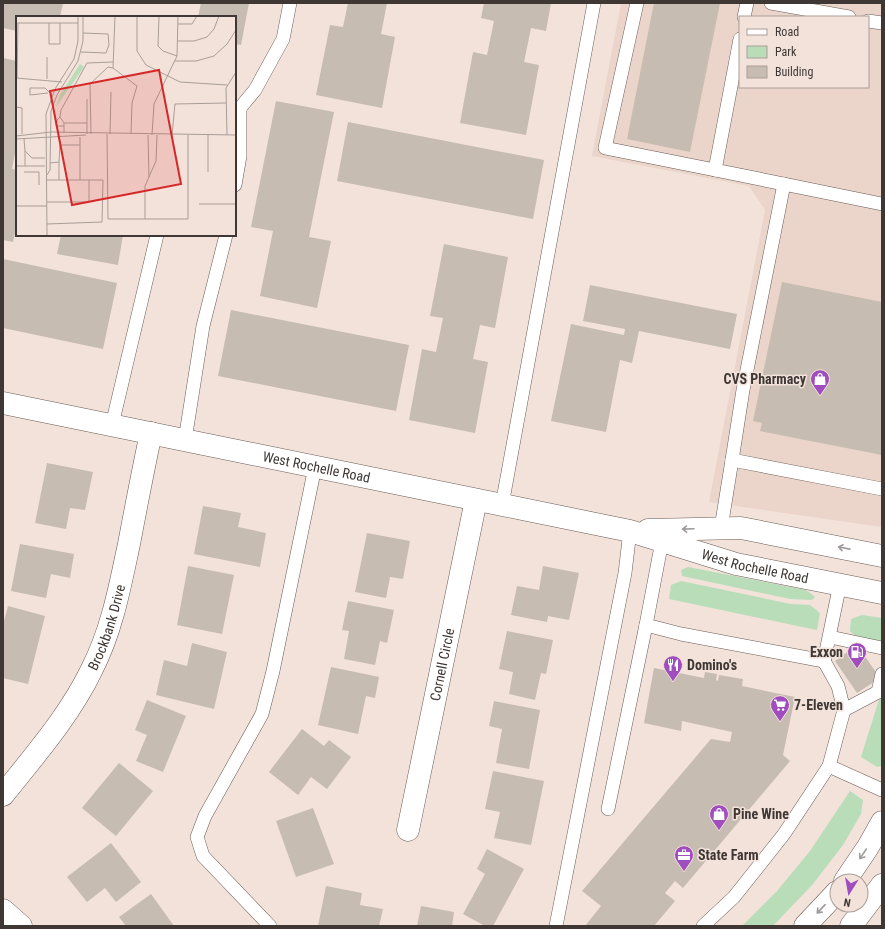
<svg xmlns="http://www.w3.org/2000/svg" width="885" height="929" font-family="'Roboto Condensed',sans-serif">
  <rect width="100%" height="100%" fill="#f2e2da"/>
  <path fill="#ebd4c9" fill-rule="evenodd" d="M621,3H882V527L709,502L765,210L749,186L592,156ZM740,17H868V87H740Z"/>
  <g fill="#b9ddb8">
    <polygon points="688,567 806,590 815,597 812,600 790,599 682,576 681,570"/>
    <polygon points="681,581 791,604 810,605 820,613 817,630 669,599 671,585"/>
    <polygon points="862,615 882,618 882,643 856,637 850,631 851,619"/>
    <polygon points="882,690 882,766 877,767 861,757"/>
    <polygon points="850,791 863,800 861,814 843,845 813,884 773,926 742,926 777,891 810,851"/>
  </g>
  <g fill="#c7bcb1">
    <polygon points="3,3 63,3 60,17 17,17 17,31 3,28"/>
    <polygon points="201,3 249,3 241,45 235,44 235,17 198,17"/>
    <polygon points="348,3 387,3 381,34 395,37 382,108 316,95 330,25 343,27"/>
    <polygon points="484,3 551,3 546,31 531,28 524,62 539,65 526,135 460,123 473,52 487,55 494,21 481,18"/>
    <polygon points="654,3 720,3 690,152 627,139"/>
    <polygon points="3,58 17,61 17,142 12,169 17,170 17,223 13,242 3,240"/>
    <polygon points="276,101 334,112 309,237 331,241 317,308 260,296 273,231 251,227"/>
    <polygon points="348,122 544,160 533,219 337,181"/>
    <polygon points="61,235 123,235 118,265 57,254"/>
    <polygon points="444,244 508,257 495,328 480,325 473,359 488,362 475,433 409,420 422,349 436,352 443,318 430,316"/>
    <polygon points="3,259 117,283 103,349 3,328"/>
    <polygon points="782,282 882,302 882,455 760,431 762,423 753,421"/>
    <polygon points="590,285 737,314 730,349 639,331 632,363 620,360 606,432 551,421 571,324 624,335 625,329 583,321"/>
    <polygon points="231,310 409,345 396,411 218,376"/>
    <polygon points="47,463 93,472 85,510 70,508 66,529 35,523"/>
    <polygon points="203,506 241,513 238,527 266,533 260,567 194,554"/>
    <polygon points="367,533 410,541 403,579 390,577 386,598 355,592"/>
    <polygon points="20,544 74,554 70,578 51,574 46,598 11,591"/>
    <polygon points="188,566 234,575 222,634 177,625"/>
    <polygon points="543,566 579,573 569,620 548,616 547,622 511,615 517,586 539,590"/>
    <polygon points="348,601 394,610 387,643 380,641 375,665 344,659 349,631 342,630"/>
    <polygon points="8,606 45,616 28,684 3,678 3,625"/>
    <polygon points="507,631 553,640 546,674 541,673 535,700 509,694 513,672 499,669"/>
    <polygon points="192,643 227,652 214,709 156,695 164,660 187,666"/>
    <polygon points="857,645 880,678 857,693 835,661"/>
    <polygon points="331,667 379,677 375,698 366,696 358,734 318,725"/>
    <polygon points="654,668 704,678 705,672 717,674 716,680 718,681 719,675 743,679 742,686 795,697 783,755 790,761 683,888 675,881 665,893 675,901 654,926 585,926 601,906 582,891 711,739 730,742 732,732 682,721 681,731 644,723"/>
    <polygon points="147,700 186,716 163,772 136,761 147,735 135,730"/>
    <polygon points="494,701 540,710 529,769 496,763 502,729 489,726"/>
    <polygon points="302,729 324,746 329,740 351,757 327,789 311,777 298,795 269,772"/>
    <polygon points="119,763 153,791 116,836 82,808"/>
    <polygon points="493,771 544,781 531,845 494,838 500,812 485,809"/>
    <polygon points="313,808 334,864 296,877 276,821"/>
    <polygon points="111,843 141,882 116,902 105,888 87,902 67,877"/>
    <polygon points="487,849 524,869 493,926 485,926 463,914 485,874 477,869"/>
    <polygon points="326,886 362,893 360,905 383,909 379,926 318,926"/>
    <polygon points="151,894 174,926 126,926 119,917"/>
    <polygon points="421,906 454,912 452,926 417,926"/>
  </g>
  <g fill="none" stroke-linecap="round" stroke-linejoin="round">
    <defs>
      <g id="service">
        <polyline points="637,3 605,148 715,170"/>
        <polyline points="771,3 849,17"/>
        <polyline points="744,17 747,3"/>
        <polyline points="868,21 882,23"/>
        <polyline points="740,39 715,170 882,204"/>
        <polyline points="235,114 255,90 283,39 290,3"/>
        <polyline points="235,185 240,156 240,108"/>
        <polyline points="112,425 157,235"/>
        <polyline points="185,440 203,326 226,235"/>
        <polyline points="732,460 743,390 784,184"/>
        <polyline points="502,505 594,3"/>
        <polyline points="721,528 732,460 882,489"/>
        <polyline points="662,541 646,625 681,634 824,661 840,584"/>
        <polyline points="830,637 882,648"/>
        <polyline points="844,710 878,692 882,674"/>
        <polyline points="829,766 882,790"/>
        <polyline points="608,809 646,625"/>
        <polyline points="270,926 203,856 197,837 205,816 262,714 273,671 315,467"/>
        <polyline points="556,926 625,573 630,531"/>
        <polyline points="703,926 734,897 784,834 829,766 844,710 838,686 824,661"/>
      </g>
      <g id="minor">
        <path id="s1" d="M3,795C35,755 70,715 92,669C112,630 120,586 129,544C136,507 143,470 151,433"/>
        <path id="s2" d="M408,830L476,500"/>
        <polyline points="3,910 21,926"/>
      </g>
      <g id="secondary">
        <path id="s3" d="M3,403L630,531L736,564L882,593"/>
        <polyline points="648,530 741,528 882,556"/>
        <polyline points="845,881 868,847 882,822"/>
        <polyline points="805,926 837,892"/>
        <polyline points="851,926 882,885"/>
      </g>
    </defs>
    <use href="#service" stroke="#695b55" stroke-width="14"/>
    <use href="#minor" stroke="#695b55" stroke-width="23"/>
    <use href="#secondary" stroke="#695b55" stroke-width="23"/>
    <use href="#service" stroke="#fff" stroke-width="13"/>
    <use href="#minor" stroke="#fff" stroke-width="22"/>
    <use href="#secondary" stroke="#fff" stroke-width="22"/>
  </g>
  <defs><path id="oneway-shaft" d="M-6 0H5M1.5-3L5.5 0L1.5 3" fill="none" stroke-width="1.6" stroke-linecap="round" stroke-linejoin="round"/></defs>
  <g stroke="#9e9b9a">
    <use href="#oneway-shaft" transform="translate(688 529) rotate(178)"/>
    <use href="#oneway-shaft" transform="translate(844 548) rotate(-169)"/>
    <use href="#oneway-shaft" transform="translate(863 854) rotate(124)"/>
    <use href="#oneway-shaft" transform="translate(821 909) rotate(133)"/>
  </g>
  <defs>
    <symbol id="shop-pin" viewBox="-11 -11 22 30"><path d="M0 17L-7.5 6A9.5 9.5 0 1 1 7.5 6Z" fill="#a04dbd" stroke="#f2e2da"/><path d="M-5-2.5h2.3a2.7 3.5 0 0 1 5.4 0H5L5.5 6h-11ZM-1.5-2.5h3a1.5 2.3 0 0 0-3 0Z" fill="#fff"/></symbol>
    <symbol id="fuel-pin" viewBox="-11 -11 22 30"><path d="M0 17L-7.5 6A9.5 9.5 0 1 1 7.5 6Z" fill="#a04dbd" stroke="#f2e2da"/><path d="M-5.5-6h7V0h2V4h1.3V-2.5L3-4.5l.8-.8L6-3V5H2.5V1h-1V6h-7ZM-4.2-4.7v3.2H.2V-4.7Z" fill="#fff"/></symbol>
    <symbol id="restaurant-pin" viewBox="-11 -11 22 30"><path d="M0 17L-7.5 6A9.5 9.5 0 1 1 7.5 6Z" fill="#a04dbd" stroke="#f2e2da"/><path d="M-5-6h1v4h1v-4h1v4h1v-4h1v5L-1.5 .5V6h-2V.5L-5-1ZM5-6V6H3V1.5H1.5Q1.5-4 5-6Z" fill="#fff"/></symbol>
    <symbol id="supermarket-pin" viewBox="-11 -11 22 30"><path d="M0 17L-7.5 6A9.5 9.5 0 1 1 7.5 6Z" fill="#a04dbd" stroke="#f2e2da"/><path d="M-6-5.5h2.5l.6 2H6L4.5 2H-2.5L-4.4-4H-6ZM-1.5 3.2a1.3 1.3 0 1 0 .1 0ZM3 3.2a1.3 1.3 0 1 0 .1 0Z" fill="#fff"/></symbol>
    <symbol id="office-pin" viewBox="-11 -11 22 30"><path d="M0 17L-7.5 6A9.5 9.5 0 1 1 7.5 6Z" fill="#a04dbd" stroke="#f2e2da"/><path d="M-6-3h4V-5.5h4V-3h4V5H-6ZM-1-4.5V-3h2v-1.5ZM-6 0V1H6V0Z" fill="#fff"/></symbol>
  </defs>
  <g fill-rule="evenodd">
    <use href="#shop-pin" x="809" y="368" width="22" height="30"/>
    <use href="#fuel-pin" x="846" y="641" width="22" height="30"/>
    <use href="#restaurant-pin" x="662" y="654" width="22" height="30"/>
    <use href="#supermarket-pin" x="769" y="694" width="22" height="30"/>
    <use href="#shop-pin" x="708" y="803" width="22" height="30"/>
    <use href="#office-pin" x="673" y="844" width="22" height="30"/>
  </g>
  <g text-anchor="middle" stroke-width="3" stroke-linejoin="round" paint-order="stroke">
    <g font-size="14" font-weight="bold" fill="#3e3734" stroke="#f2e2da" text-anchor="start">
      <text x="806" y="384" text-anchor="end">CVS Pharmacy</text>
      <text x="843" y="657" text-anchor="end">Exxon</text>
      <text x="687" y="670">Domino's</text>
      <text x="794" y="710">7-Eleven</text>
      <text x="733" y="819">Pine Wine</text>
      <text x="698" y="860">State Farm</text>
    </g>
    <g font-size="14" fill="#3e3734" stroke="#f2e2da">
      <text dy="5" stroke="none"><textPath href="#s3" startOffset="320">West Rochelle Road</textPath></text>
      <text dy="5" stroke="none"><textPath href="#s3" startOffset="770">West Rochelle Road</textPath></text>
      <text dy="5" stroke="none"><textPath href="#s1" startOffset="199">Brockbank Drive</textPath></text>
      <text dy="5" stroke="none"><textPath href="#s2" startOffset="169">Cornell Circle</textPath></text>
    </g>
  </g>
  <g transform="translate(16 16)">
    <rect width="220" height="220" fill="#f2e2da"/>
    <path d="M64,48L68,51L40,91L44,79Z" fill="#b9ddb8"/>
    <path fill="none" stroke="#aa9e98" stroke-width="1" d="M121,0V35L130,49L164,66L211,69M143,0L142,30L147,35L161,40M0,7H62M33,7V28H44V7M162,8H176L181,0M162,25H178L191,21L198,13L203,0M65,36L90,37L93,29L92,18L67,17M31,41V63M159,45H180L198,40L211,28L220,14M97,52L99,0M0,62L46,66M1,62L2,7M32,77L14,79V72H29L36,79M0,91L6,92V118M44,101L41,104L40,110H48M48,107L44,101L45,94L71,47L97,46M71,107V83M48,117V107H71V118M75,118L74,68L92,51L97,52L121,70L116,87L115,118M91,118L92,203H172V119M94,118L95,76M132,119L133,161M136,119L138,88L161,40L162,0M156,119L159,88L210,87M192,119V156M211,119L210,72L220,56M0,120L35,116L220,119M0,123L70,119M8,123L9,135L16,142H29M64,129V164M9,135V150M34,147L43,146L44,129H64V121M0,150H29M8,156H23V169M31,159L34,154L35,95L41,79L62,45L67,25V0M43,164V146M31,186H73V164H31M183,188H220M0,190H31M129,203V170L140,145L141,119M31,208L86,206L87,164H73M31,220L30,98L39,73L58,43L62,25V0"/>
    <path fill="#d62828" fill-opacity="0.15" stroke="#d62828" stroke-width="2" d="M143,54L165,168L56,189L34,75Z"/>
    <rect width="220" height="220" fill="none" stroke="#3e3734" stroke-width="2"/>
  </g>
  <rect width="885" height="929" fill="none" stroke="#3e3734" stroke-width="8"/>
  <rect x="739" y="16" width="130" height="72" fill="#f2e2da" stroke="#aa9e98"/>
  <rect x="747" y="29" width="20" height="6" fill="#ffffff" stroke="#aa9e98"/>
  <text x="775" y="36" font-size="12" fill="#3e3734">Road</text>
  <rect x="747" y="46" width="20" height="12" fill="#b9ddb8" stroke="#aa9e98"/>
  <text x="775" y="56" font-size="12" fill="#3e3734">Park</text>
  <rect x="747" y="66" width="20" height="12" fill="#c7bcb1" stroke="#aa9e98"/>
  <text x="775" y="76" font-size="12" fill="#3e3734">Building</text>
  <g transform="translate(849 893) rotate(191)"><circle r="19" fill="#f2e2da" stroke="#aa9e98"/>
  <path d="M0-3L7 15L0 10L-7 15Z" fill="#a04dbd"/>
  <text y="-6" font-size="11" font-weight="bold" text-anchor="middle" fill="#3e3734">N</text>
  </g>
</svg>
